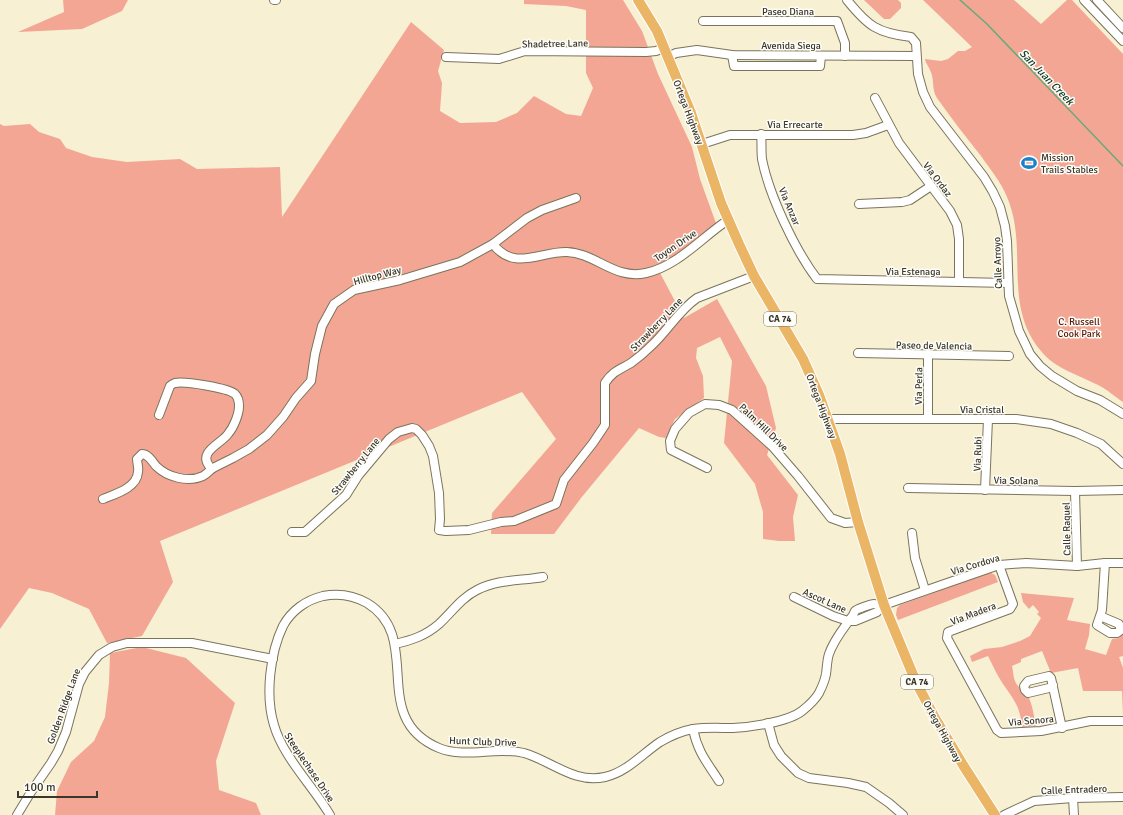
<svg xmlns="http://www.w3.org/2000/svg" width="1123" height="815" font-family="Signika,sans-serif">
  <rect width="100%" height="100%" fill="#f7f0d3"/>
  <g fill="#f3a693">
    <polygon points="63,0 128,0 122,11 82,29 18,32 64,12"/>
    <polygon points="524,0 623,0 642,31 658,74 692,147 700,179 717,226 660,273 684,318 717,299 766,386 776,428 767,455 798,495 793,517 795,541 779,541 763,539 763,512 755,484 724,443 732,361 720,337 697,348 696,358 703,376 704,398 675,419 666,438 659,437 639,428 581,498 554,534 491,534 492,513 556,439 522,392 160,541 173,582 142,636 107,643 89,609 52,593 29,588 0,629 0,124 4,126 30,124 39,132 60,139 66,148 92,157 127,162 180,159 197,169 280,167 282,217 411,22 444,50 438,71 442,83 440,111 460,123 496,122 517,113 534,96 566,114 581,116 593,88 586,73 586,10 566,6 524,4"/>
    <polygon points="864,0 898,0 901,3 901,8 890,19 884,19"/>
    <path d="M923,0H1014L1041,24L1067,0H1072L1123,54V402C1115,397 1107,389 1098,385C1079,375 1055,369 1041,351C1002,305 1029,248 1007,197C1001,182 990,169 981,156C966,137 951,118 937,98C931,89 935,79 930,70C928,65 926,64 925,59L941,61L948,59L958,51H965L972,47Z"/>
    <polygon points="991,573 995,575 998,582 898,620 896,615 897,608 900,605 986,574"/>
    <path d="M1021,593L1074,598L1067,620L1090,624L1089,635L1085,649L1106,655L1112,639L1119,638L1123,632V656L1119,657L1123,668V715L1122,691H1083L1078,668L1051,673L1042,651L1021,659V662L1012,666C1013,670 1013,674 1014,678C1016,687 1025,692 1029,698C1033,707 1034,717 1036,726L1022,727C1020,706 1014,700 1003,684C997,675 993,666 988,656L972,662L970,656L984,649L1002,647L1020,641L1030,636L1041,618L1037,614L1039,612L1033,605L1029,609L1023,602Z"/>
    <polygon points="142,647 186,658 235,703 216,761 219,790 256,803 261,815 55,815 57,791 71,762 94,741 105,717 109,683 110,653"/>
  </g>
  <g fill="none" stroke-linecap="round" stroke-linejoin="round">
    <polyline stroke="#64aa7c" stroke-width="1.5" points="960,0 987,24 1123,166"/>
    <defs>
      <g id="minor">
        <polyline points="274,0 276,0"/>
        <path d="M847,0C868,26 877,33 911,37L916,43L918,74L923,92L930,107L984,177L993,192L1000,207L1005,226L1007,241L1009,296L1019,331L1030,354L1040,366L1052,376L1077,391L1100,400L1123,414"/>
        <polyline points="1084,0 1123,41"/>
        <polyline points="1097,0 1123,28"/>
        <polyline points="703,21 837,21 845,43 845,56"/>
        <polyline points="732,55 734,66 820,66 821,56"/>
        <polyline points="446,57 499,59 525,51 646,52 656,51 664,48"/>
        <polyline points="668,57 676,53 697,50 732,55 916,56"/>
        <polyline points="875,98 899,143 950,211 957,225 959,239 959,281"/>
        <path d="M761,134C762,142 761,151 762,159C769,195 795,250 817,279L1008,283"/>
        <polyline points="702,144 730,135 853,135 866,133 888,125"/>
        <polyline points="859,204 902,202 910,200 931,186"/>
        <path d="M493,244C514,272 541,251 567,252C596,253 614,280 646,273C678,266 702,237 728,220"/>
        <polyline points="858,353 1009,356"/>
        <path d="M159,415L170,386C172,384 172,384 175,383C185,381 228,388 235,394C238,397 239,402 239,406C239,414 234,427 228,434C221,444 197,452 210,467L213,468L233,458L249,449L267,435L283,417L296,398L311,381L315,354L322,326L334,304L354,290L400,280L460,262L493,244L527,218L542,210L576,198"/>
        <polyline points="828,419 1016,419 1051,424 1077,433 1101,444 1123,464"/>
        <polyline points="928,419 928,354"/>
        <polyline points="707,468 671,450 670,441 675,429 689,413 705,404 719,405 732,410 772,446 798,476 831,518 845,523 858,522"/>
        <polyline points="908,488 1075,491 1123,490"/>
        <polyline points="985,490 988,419"/>
        <polyline points="1075,491 1077,566"/>
        <path d="M103,499C115,494 137,488 138,472C139,468 137,463 137,459L142,454C148,454 152,461 156,466C167,477 188,483 203,476C207,474 210,470 213,468"/>
        <path d="M292,532H305L346,495L358,476L389,439L398,432L412,428L416,429L422,435L429,446L433,456L439,493L440,519L439,530L446,531L469,530L501,522L514,521L556,504L564,480L593,443L605,425V383C613,371 619,370 631,363C638,358 644,353 650,347C667,332 678,311 697,298L754,276"/>
        <polyline points="912,533 915,558 925,590"/>
        <polyline points="999,565 1013,604 1010,609 948,632 947,638 997,730 1001,733 1041,731 1090,721 1123,721"/>
        <polyline points="794,597 833,616 848,621 855,621 877,612 884,605 999,565 1026,563 1077,566 1105,563 1123,563"/>
        <polyline points="1100,616 1119,624 1121,630 1117,633 1110,633 1097,625 1102,610 1105,563"/>
        <path d="M395,644C412,640 425,636 439,624C452,612 461,598 477,590C498,579 521,581 543,577"/>
        <polyline points="1053,685 1049,688 1028,693 1025,690 1024,686 1028,681 1049,676 1051,678 1062,728"/>
        <polyline points="768,723 774,745 781,756 798,773 809,778 848,783 866,787 889,803 903,815"/>
        <path d="M693,729C698,753 707,762 719,781"/>
        <polyline points="1073,798 1074,815"/>
        <polyline points="17,815 31,792 51,763 58,751 66,732 79,684 85,672 99,655 112,647 127,643 192,643 273,659"/>
        <path d="M330,815C313,786 283,757 274,725C265,696 270,653 283,626C291,611 306,600 323,596C338,593 353,595 367,603C425,638 367,718 439,748C466,759 496,746 524,753C552,761 574,784 605,777C627,772 642,754 660,742C670,736 682,731 693,729C706,727 720,728 733,728C751,727 788,722 802,711C807,707 815,700 819,693C822,687 825,680 826,674C827,667 827,660 829,654C834,639 844,628 853,615C854,614 854,612 855,611C857,609 871,604 874,604C876,604 882,605 884,605"/>
        <polyline points="1004,815 1034,801 1073,798 1123,797"/>
      </g>
      <polyline id="major" points="638,0 657,31 691,113 721,203 739,244 754,276 803,359 819,395 840,454 858,522 884,605 916,682 935,718 963,765 995,815"/>
    </defs>
    <use href="#minor" stroke="#7a745b" stroke-width="10"/>
    <use href="#major" stroke="#fff" stroke-width="12"/>
    <use href="#minor" stroke="#fff" stroke-width="8"/>
    <use href="#major" stroke="#ebb566" stroke-width="10"/>
  </g>
  <defs>
    <symbol id="stadium-bare" viewBox="-9 -9 18 18"><path d="M0-5a6.5 5 0 1 0 0 10a6.5 5 0 1 0 0-10ZM-3.5-1.8h7v3.6h-7Z" fill="#1a82cd" stroke="#fefdf7" stroke-width="2.5" paint-order="stroke"/></symbol>
  </defs>
  <g fill-rule="evenodd">
    <use href="#stadium-bare" x="1018" y="152" width="22" height="22"/>
  </g>
  <g text-anchor="middle" stroke-width="3" stroke-linejoin="round" paint-order="stroke">
    <g fill="#fefdf7" stroke="#747268" stroke-width="1">
      <rect x="764" y="312" width="32" height="14" rx="3"/>
      <rect x="901" y="675" width="32" height="14" rx="3"/>
    </g>
    <g font-size="9" font-weight="bold" fill="#39362b">
      <text x="780" y="322">CA 74</text>
      <text x="917" y="685">CA 74</text>
    </g>
    <g font-size="10" fill="#39362b" stroke="#fefdf7">
      <text x="788" y="15">Paseo Diana</text>
      <text transform="translate(555 43) rotate(-1)" y="4">Shadetree Lane</text>
      <text x="791" y="49">Avenida Siega</text>
      <text transform="translate(689 112) rotate(69)" y="4">Ortega Highway</text>
      <text x="795" y="128">Via Errecarte</text>
      <text transform="translate(938 179) rotate(53)" y="4">Via Ordaz</text>
      <text transform="translate(790 206) rotate(67)" y="4">Via Anzar</text>
      <text transform="translate(675 245) rotate(-34)" y="4">Toyon Drive</text>
      <text transform="translate(997 263) rotate(-92)" y="4">Calle Arroyo</text>
      <text x="913" y="275">Via Estenaga</text>
      <text transform="translate(377 275) rotate(-15)" y="4">Hilltop Way</text>
      <text transform="translate(656 324) rotate(-46)" y="4">Strawberry Lane</text>
      <text transform="translate(934 345) rotate(1)" y="4">Paseo de Valencia</text>
      <text transform="translate(918 386) rotate(-89)" y="4">Via Perla</text>
      <text transform="translate(822 406) rotate(69)" y="4">Ortega Highway</text>
      <text x="982" y="413">Via Cristal</text>
      <text transform="translate(764 427) rotate(44)" y="4">Palm Hill Drive</text>
      <text transform="translate(977 454) rotate(-88)" y="4">Via Rubi</text>
      <text transform="translate(355 466) rotate(-51)" y="4">Strawberry Lane</text>
      <text transform="translate(1016 480) rotate(1)" y="4">Via Solana</text>
      <text transform="translate(1066 529) rotate(-91)" y="4">Calle Raquel</text>
      <text transform="translate(975 564) rotate(-17)" y="4">Via Cordova</text>
      <text transform="translate(825 600) rotate(24)" y="4">Ascot Lane</text>
      <text transform="translate(973 613) rotate(-21)" y="4">Via Madera</text>
      <text transform="translate(63 706) rotate(-70)" y="4">Golden Ridge Lane</text>
      <text transform="translate(1031 720) rotate(-5)" y="4">Via Sonora</text>
      <text transform="translate(943 731) rotate(61)" y="4">Ortega Highway</text>
      <text transform="translate(483 741) rotate(2)" y="4">Hunt Club Drive</text>
      <text transform="translate(310 767) rotate(56)" y="4">Steeplechase Drive</text>
      <text transform="translate(1074 789) rotate(-2)" y="4">Calle Entradero</text>
    </g>
    <g font-size="10" fill="#39362b" stroke="#fefdf7" text-anchor="start">
      <text x="1041" y="161">Mission<tspan x="1041" dy="12">Trails Stables</tspan></text>
    </g>
    <g font-size="10" fill="#541507" stroke="#fefdf7">
      <text x="1079" y="325">C. Russell<tspan x="1079" dy="12">Cook Park</tspan></text>
    </g>
    <g font-size="11" font-style="italic" fill="#103b24" stroke="#fefdf7">
      <text transform="translate(1047 77) rotate(46)" y="4">San Juan Creek</text>
    </g>
  </g>
  <path d="M18 791v6h79v-6" fill="none" stroke="#39362b" stroke-width="2"/>
  <text x="24" y="791" font-size="12" fill="#39362b" stroke="#fefdf7" stroke-width="3" paint-order="stroke">100 m</text>
</svg>
